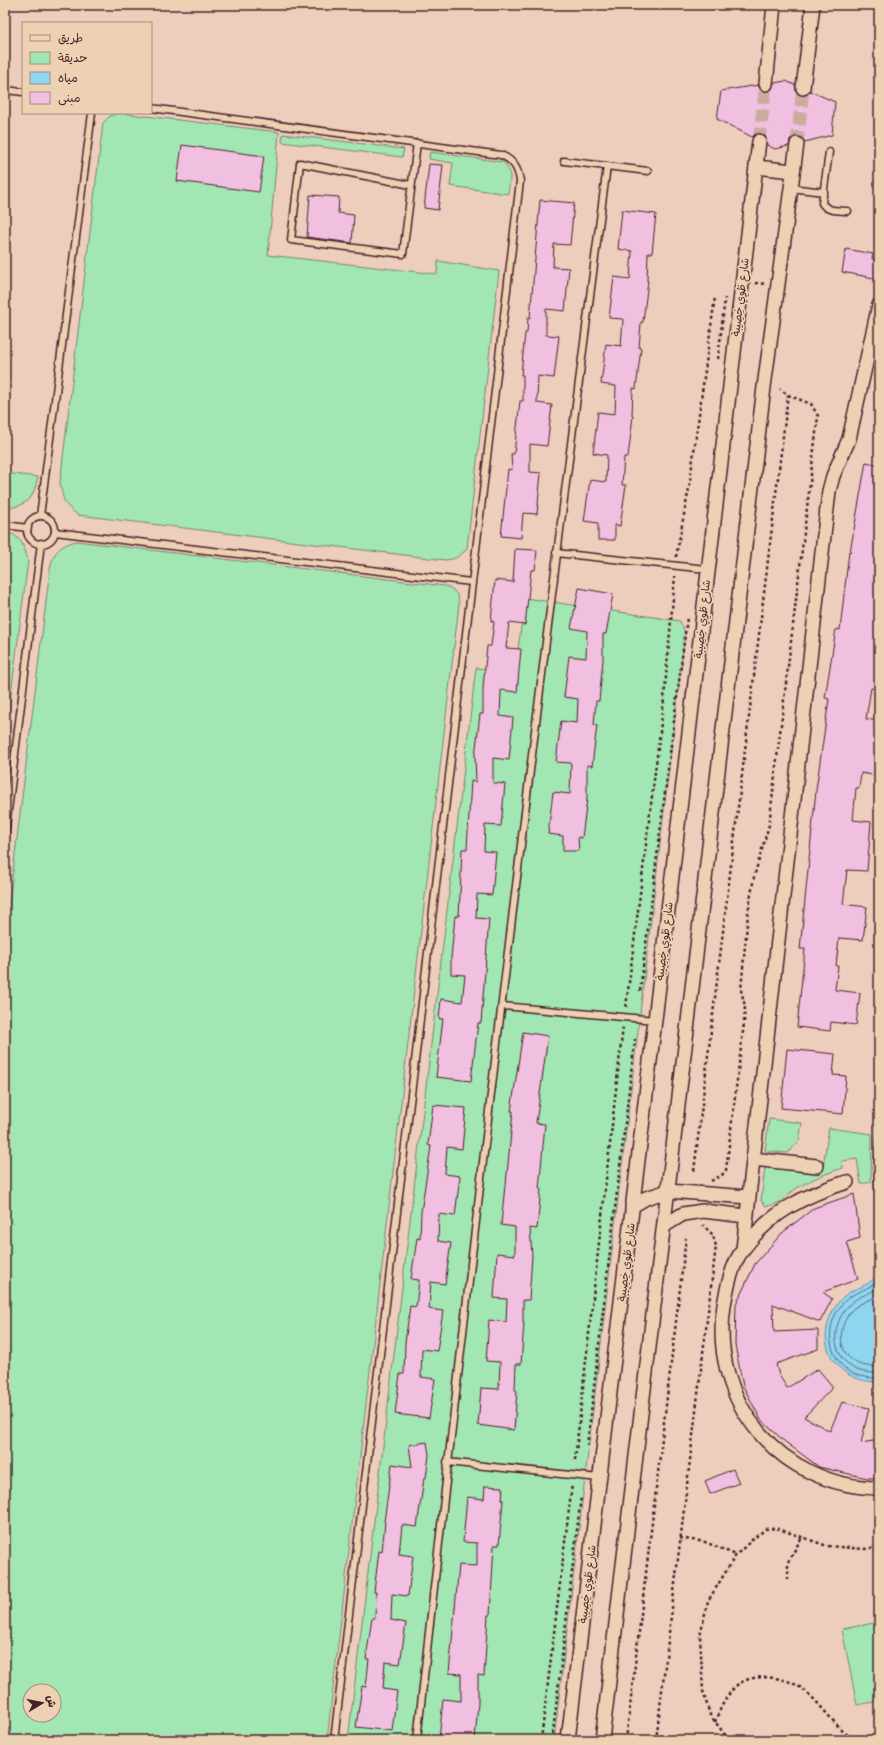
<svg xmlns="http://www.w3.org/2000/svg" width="884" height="1745" font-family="'Gochi Hand','Playpen Sans Arabic',sans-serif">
  <rect width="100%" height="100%" fill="#edcebc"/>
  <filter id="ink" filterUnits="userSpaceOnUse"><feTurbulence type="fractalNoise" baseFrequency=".025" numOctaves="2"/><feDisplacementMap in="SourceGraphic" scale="8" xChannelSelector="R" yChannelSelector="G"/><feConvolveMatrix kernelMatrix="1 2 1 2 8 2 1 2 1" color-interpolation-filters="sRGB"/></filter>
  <g filter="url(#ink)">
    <g fill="#a2e7b3" stroke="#76836f" fill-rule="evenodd">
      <path d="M120,113L279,132L268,255L437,274L438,261L499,271L467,548C461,556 456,559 445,560L78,515C64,506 63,499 60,483L103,123L110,116Z"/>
      <polygon points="283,134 404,149 402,157 282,142"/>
      <path d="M430,152L503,162C513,172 510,180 508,194L450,186L453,163L429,159Z"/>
      <path d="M5,473L38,477C36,482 36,488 33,493C29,503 15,509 5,507Z"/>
      <path d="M5,532C20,534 25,547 28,561L5,741Z"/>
      <path d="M76,541L445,586C456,590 458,594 459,604L327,1740H5V936L50,569C54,552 58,546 76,541ZM30,1691H54V1715H30Z"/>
      <polygon points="525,598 680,621 685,633 554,1740 348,1740 476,668 515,672"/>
      <polygon points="769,1119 802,1123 799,1141 788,1153 765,1151"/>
      <path d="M829,1128L872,1134L871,1182L861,1184L857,1159L842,1161L843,1168C827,1173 812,1179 797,1188C787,1195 779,1206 766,1206L761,1201L765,1167L822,1172Z"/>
      <polygon points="879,1622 879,1701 857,1705 842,1629"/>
    </g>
    <g fill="#8ed6f0" stroke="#738da1">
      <path d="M879,1086V1242C871,1188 875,1140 879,1086Z"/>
      <path d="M879,1272V1382C860,1382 845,1376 834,1361C819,1340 827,1313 844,1296C856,1286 871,1287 879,1272Z"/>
    </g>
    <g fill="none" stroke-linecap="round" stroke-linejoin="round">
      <g stroke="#65687a" stroke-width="1">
        <polyline points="879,1143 877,1169 879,1203"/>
        <path d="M879,1280C870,1289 857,1291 847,1299C826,1318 824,1351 847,1370C855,1377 869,1378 879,1378"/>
        <path d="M879,1287C870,1294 858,1296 850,1304C833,1321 829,1349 850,1366C857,1372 870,1373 879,1373"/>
        <path d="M879,1295C871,1300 861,1302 854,1308C839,1322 835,1350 855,1362C862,1366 871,1367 879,1367"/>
      </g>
    </g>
    <g fill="#f1c0e0" stroke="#4a1f2b">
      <polygon points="786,81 795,85 796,91 799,95 806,95 810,91 835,102 832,135 805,142 802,137 794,136 790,139 789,146 775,149 767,145 766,138 763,134 756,134 752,137 717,119 721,91 758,85 761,90 766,92 772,89 774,83"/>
      <polygon points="182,145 264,156 259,192 177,181"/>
      <polygon points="429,164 443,165 438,210 424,208"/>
      <polygon points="310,195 339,197 338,213 354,215 352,243 307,237"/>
      <polygon points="540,200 574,203 570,245 554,244 553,267 569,268 565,311 546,309 546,335 559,336 554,378 538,376 537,403 552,405 547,446 530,444 530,472 541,473 537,514 523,513 521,538 501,536 508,469 512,470 511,454 514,454 520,401 523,401 523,375 521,375 525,333 527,333 528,318 530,318"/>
      <polygon points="622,210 656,214 652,253 648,253 647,281 648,281 643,322 641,322 639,348 641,348 636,389 633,388 632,416 633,416 628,457 624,457 622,485 626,485 620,526 615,525 615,540 598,540 598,523 584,521 590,480 606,482 607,455 593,453 598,412 615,414 616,386 601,384 606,344 621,346 623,319 609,318 614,277 630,279 632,251 618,249"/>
      <polygon points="846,249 873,254 872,259 879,260 879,279 842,272"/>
      <polygon points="866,462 879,465 879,611 876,636 878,636 875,654 879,655 879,690 871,688 866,719 879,721 879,776 861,773 859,788 856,788 853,820 871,822 867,871 847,870 843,904 867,907 863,940 839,938 836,966 838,966 835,990 860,993 856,1025 831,1022 830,1031 797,1027 805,949 800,949 816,790 829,699 825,698 836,629 840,630 849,551 850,552"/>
      <polygon points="515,549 537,550 535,570 531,570 525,625 509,623 506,648 521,649 517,692 501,690 500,716 513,718 509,760 493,758 493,783 505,784 501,826 485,825 484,851 496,852 492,895 477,894 476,918 489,919 481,1023 478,1023 471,1081 436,1077 443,1019 439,1019 441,999 462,1002 465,975 451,974 451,958 455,916 459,916 462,849 467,849 471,781 476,782 475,756 480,714 483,714 483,688 487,646 491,646 494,622 491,621 495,580 513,582"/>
      <polygon points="579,588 613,594 606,634 603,634 603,660 599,701 596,701 594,725 597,725 592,766 587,765 587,799 582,838 578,837 579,851 563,851 563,836 548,834 553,792 570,794 571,763 556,762 561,721 577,723 578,699 564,697 569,656 586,658 587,631 571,628"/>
      <polygon points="523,1032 548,1036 536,1123 545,1124 539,1189 541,1189 537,1229 530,1228 532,1256 529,1300 523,1300 523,1323 524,1323 521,1364 516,1364 515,1390 517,1391 514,1430 478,1425 481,1388 499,1389 500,1362 486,1361 489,1320 506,1322 507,1299 494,1298 497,1253 515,1255 515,1227 501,1225 505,1185 506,1185 513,1111 511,1111"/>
      <polygon points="787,1049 835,1054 833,1075 846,1076 843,1114 781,1108"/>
      <polygon points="433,1105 466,1108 462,1149 447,1147 445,1174 460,1176 455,1216 439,1214 438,1241 451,1243 445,1284 431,1282 429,1309 443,1311 437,1351 422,1349 421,1377 435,1379 429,1418 395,1414 400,1374 404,1374 405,1343 410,1306 416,1307 419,1280 411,1279 417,1238 420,1239 421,1212 431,1146 428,1145"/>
      <polygon points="854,1194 860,1238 847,1242 858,1279 823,1292 832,1299 820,1322 773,1304 774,1332 818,1330 818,1349 776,1364 779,1375 787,1388 818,1369 833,1387 804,1417 830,1431 842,1402 869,1408 861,1443 879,1440 879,1478 867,1478 819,1467 784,1441 761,1420 743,1386 735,1345 736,1304 755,1264 782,1233 814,1208"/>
      <polygon points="427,1442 429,1455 426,1478 424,1478 417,1527 402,1525 399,1554 413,1556 408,1596 392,1594 391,1620 406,1623 400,1664 385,1662 383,1689 397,1691 392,1731 356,1727 362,1686 366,1687 369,1659 366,1659 372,1618 375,1618 376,1592 374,1592 379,1551 382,1552 385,1522 384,1522 392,1464 412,1467 409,1445"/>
      <polygon points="733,1469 739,1483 710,1494 705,1481"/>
      <polygon points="485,1486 503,1487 502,1500 503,1500 499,1545 494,1545 490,1615 488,1615 484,1676 478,1675 478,1703 475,1740 439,1740 443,1699 461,1701 461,1674 449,1673 459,1565 477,1566 477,1543 463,1542 467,1497 484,1499"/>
    </g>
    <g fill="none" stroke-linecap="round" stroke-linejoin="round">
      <g stroke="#ccab9f" stroke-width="13" stroke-dasharray="13 6" stroke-linecap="butt">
        <polyline points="759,141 766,84"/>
        <polyline points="797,144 803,88"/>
      </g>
      <defs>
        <g id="lane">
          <polyline points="5,90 23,92"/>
          <path d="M151,108L501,155C513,160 518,168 520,181L334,1740"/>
          <path d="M829,152L822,203C827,212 839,210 848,211"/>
          <polyline points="564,161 648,171"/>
          <polyline points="411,185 300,163 291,240 403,254 417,143"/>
          <polyline points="791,188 824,192"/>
          <polyline points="40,516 92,113"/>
          <circle cx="41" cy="530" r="14"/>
          <polyline points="5,525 28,528"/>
          <polyline points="55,532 471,582"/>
          <polyline points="556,553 707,569"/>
          <polyline points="5,835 41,543"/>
          <polyline points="502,1006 655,1020"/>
          <polyline points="447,1462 599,1478"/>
          <path d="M417,1740C475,1215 538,690 607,166"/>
        </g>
        <g id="street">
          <polyline points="766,84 774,5"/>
          <polyline points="803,88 813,5"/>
          <polyline points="756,167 793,171"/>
          <polyline points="753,1159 817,1166"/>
          <path d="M847,1182C805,1195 771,1212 744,1248C732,1263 727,1287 724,1305C709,1402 781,1487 879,1488"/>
          <polyline points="632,1206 646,1198 668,1191 748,1197"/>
          <polyline points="664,1226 683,1214 703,1211 746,1216"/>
          <polyline points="743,1249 829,491 833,476 849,439 879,305"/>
          <polyline points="568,1740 655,1020 759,141"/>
          <polyline points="602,1740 764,387 797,144"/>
        </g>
      </defs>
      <use href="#lane" stroke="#4a1f2b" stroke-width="9"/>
      <use href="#street" stroke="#4a1f2b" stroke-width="16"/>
      <g stroke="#4a1f2b" stroke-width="2.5" stroke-dasharray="3 3" stroke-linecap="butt">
        <polyline points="755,283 766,284"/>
        <polyline points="718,359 725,298"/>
        <polyline points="676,557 689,488 715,297"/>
        <polyline points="640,991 687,618"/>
        <polyline points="626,1007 664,699 675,576"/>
        <polyline points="878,1103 879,1103"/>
        <polyline points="694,1171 788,395"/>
        <polyline points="711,1181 722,1175 726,1170 744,1023 745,1006 741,990 748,913 754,877 769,825 818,416 811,404 788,395 780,389"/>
        <polyline points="587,1446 635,1039"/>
        <polyline points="575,1460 623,1026"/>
        <polyline points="680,1538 705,1542 736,1555"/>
        <polyline points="788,1580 788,1562 802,1537"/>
        <path d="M715,1722C720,1709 726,1695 737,1685C752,1673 782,1676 798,1686C819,1699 830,1723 851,1736C856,1738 864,1739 869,1740"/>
        <polyline points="541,1740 572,1484"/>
        <polyline points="552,1740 581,1496"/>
        <polyline points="626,1740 686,1238"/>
        <polyline points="656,1740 716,1246 713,1235 703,1225"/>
        <polyline points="729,1740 710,1715 703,1691 700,1635 708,1601 736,1555 754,1538 766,1529 776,1528 827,1546 864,1549 879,1547"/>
      </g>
      <use href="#lane" stroke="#ecd1b3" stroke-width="6"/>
      <use href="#street" stroke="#ecd1b3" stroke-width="13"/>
    </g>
  </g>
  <g text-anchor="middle" stroke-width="3.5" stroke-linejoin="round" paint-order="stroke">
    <g font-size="11" fill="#4a1f2b" stroke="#ecd1b3">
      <text transform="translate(740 297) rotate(-83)" y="4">شارع طَوِي خِصِيبة</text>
      <text transform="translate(702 619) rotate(-84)" y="4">شارع طَوِي خِصِيبة</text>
      <text transform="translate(664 941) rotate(-83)" y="4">شارع طَوِي خِصِيبة</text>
      <text transform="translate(626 1262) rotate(-83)" y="4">شارع طَوِي خِصِيبة</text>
      <text transform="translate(587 1584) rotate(-83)" y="4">شارع طَوِي خِصِيبة</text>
    </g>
  </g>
  <rect width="884" height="1745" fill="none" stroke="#ecd1b3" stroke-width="20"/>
  <rect x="10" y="10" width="864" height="1725" fill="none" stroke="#4a1f2b" stroke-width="1.5" filter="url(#ink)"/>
  <rect x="22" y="22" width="130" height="92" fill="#ecd1b3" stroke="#ab8a7d"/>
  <rect x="30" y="35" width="20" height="6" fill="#ecd1b3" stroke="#ab8a7d"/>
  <text x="58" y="42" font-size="12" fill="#4a1f2b">طريق</text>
  <rect x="30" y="52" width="20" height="12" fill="#a2e7b3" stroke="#ab8a7d"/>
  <text x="58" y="62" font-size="12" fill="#4a1f2b">حديقة</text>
  <rect x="30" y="72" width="20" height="12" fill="#8ed6f0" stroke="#ab8a7d"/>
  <text x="58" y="82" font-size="12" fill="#4a1f2b">مياه</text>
  <rect x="30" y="92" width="20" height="12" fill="#f1c0e0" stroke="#ab8a7d"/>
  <text x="58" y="102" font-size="12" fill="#4a1f2b">مبنى</text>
  <g transform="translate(42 1703) rotate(80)"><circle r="19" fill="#ecd1b3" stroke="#ab8a7d"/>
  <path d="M0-3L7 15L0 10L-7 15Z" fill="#4a1f2b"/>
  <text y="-6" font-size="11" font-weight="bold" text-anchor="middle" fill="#4a1f2b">ش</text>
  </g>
</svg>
